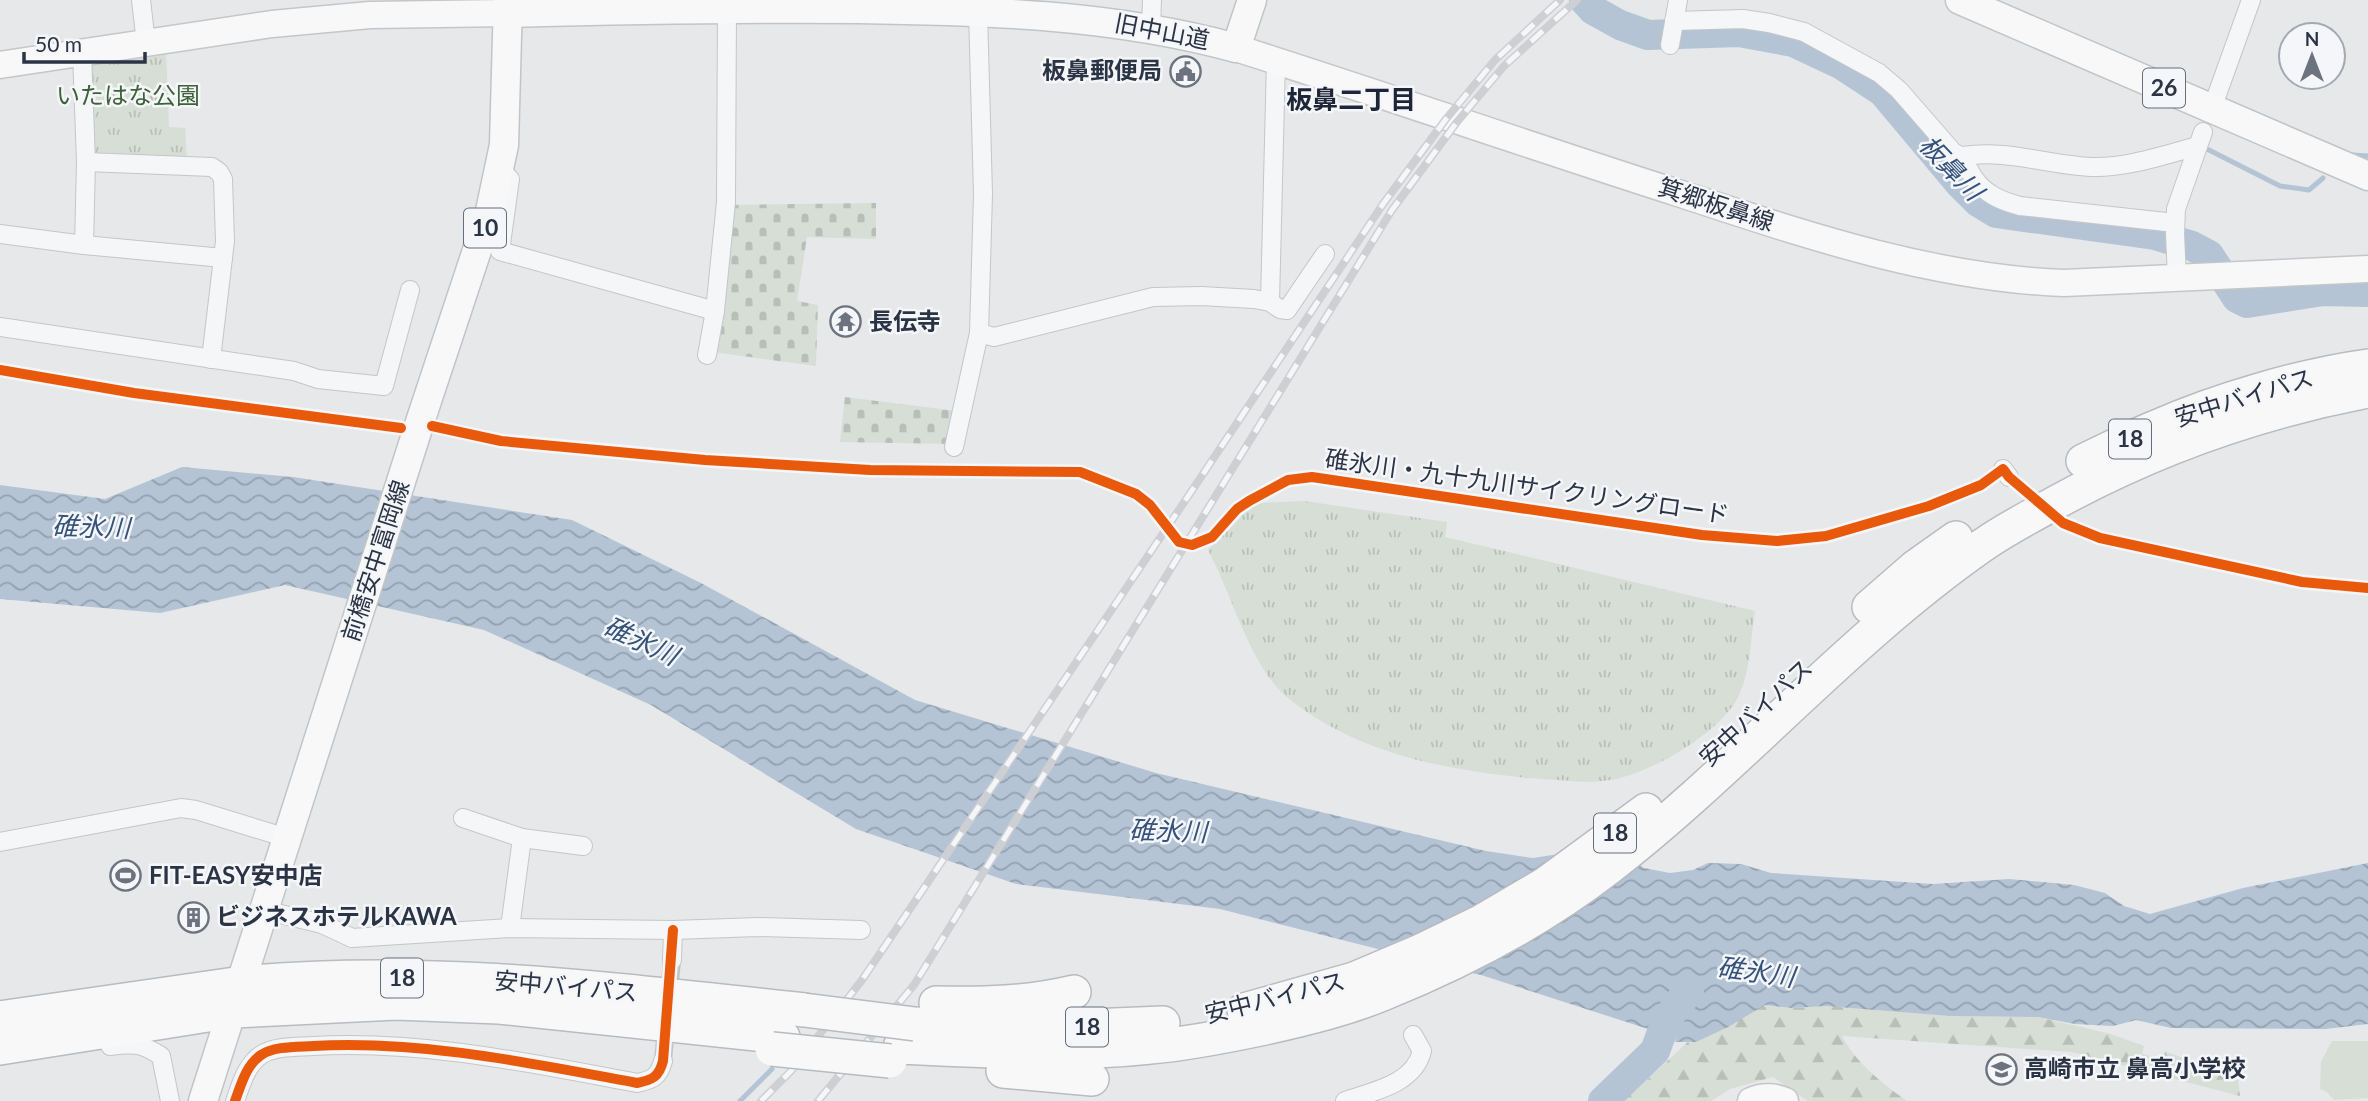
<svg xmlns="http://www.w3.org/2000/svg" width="2368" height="1101" font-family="Lato,'Noto Sans JP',sans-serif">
  <defs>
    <pattern id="forest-firs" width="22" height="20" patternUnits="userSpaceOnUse" patternTransform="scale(1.75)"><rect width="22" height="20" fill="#d6ded6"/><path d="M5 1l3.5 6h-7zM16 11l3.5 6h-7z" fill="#b8bfb9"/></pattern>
    <pattern id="cemetery-stones" width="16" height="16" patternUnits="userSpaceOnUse" patternTransform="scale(1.75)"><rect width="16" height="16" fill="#d6ded6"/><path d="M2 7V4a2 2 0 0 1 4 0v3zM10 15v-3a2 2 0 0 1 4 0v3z" fill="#b8bfb9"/></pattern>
    <pattern id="park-tufts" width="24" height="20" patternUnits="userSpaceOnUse" patternTransform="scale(1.75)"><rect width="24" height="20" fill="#d6ded6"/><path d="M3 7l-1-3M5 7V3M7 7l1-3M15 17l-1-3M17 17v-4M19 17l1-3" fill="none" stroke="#b8bfb9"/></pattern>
    <pattern id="water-waves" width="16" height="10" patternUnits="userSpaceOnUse" patternTransform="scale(1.75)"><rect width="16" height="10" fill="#b4c4d5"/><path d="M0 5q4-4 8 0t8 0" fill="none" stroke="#93a0af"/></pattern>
  </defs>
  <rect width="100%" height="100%" fill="#e6e8ea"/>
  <polygon fill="#d6ded6" points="2332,1041 2368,1041 2368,1098 2334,1100 2327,1092 2320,1089 2321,1062"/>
  <path fill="url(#forest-firs)" d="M1765,1005L1792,1008L1826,1006L1949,1016L2038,1017L2111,1034L2144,1046L2142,1054L2163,1059L2165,1051L2238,1080L2240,1096L2071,1052L1842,1036C1856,1063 1882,1083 1907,1101H1808L1773,1077L1730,1089L1711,1101H1619L1635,1091L1703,1028Z"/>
  <g fill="url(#cemetery-stones)">
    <polygon points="876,203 876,239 807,237 797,301 818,305 816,366 713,352 730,205"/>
    <polygon points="845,397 957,411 950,444 840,442"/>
  </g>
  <g fill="url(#park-tufts)">
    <polygon points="166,50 169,127 185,128 187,159 97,155 91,149 88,66 96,56"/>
    <path d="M1304,501L1447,522L1445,537L1755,611C1750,640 1751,679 1734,704C1712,737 1649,774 1610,780C1588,784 1564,780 1542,779C1453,772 1358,755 1288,698C1251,669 1231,592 1208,550L1246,512L1259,503Z"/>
  </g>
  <polygon fill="url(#water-waves)" points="182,467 293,477 572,520 701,583 915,700 1156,773 1486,851 1533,858 1572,852 1617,849 1644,868 1670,873 1693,870 1708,863 1741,864 1771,873 1933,884 2009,879 2074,885 2105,893 2124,906 2150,914 2243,888 2368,863 2368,1024 2326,1029 2171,1028 2136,1020 2113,1026 2075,1024 2038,1017 1949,1016 1826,1006 1792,1008 1765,1005 1728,1027 1696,1042 1675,1042 1679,1024 1665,1024 1648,1029 1481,975 1220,909 1016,884 856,829 651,705 484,630 285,585 160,613 0,599 0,485 105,499"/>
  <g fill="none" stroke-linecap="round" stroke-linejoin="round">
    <g stroke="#b4c4d5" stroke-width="5">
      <polyline points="2207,149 2280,186 2309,190 2323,178"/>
      <polyline points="2349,157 2353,155 2368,156"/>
      <polyline points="740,1101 772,1069"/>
    </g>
    <g stroke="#b4c4d5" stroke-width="30">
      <polyline points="1584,0 1593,10 1620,25 1648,35 1739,32 1793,42 1842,65 1883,92 1961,185 1978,202 1996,213 2155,235 2192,246 2209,255 2237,298 2247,303 2323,291 2368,292"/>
      <polyline points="1603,1101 1655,1051 1665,1024 1678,1003 1689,993"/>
    </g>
    <polyline stroke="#c1c4c9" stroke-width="18" stroke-dasharray="18 9" stroke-linecap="butt" points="663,1061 672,960"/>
    <defs>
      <g id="street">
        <polyline points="141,0 146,43"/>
        <path d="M1674,21L1743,19L1769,23L1804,32L1879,73L1899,90L1953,152C1966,158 1966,167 1974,178C1985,194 2001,201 2020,206L2175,223"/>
        <polyline points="1151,28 1152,0"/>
        <polyline points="1670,45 1678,0"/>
        <polyline points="82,53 86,162 84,245"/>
        <polyline points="2214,103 2251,0"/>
        <path d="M1963,156C2007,149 2047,165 2092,167C2127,168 2164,155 2198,146"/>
        <polyline points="86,162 212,167 219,172 223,179 225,241 211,359"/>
        <polyline points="504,173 510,179 500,251 715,311"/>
        <polyline points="0,234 84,245 223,258"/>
        <polyline points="2177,278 2175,234 2176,209 2203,132"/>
        <polyline points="1270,302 1276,60"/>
        <polyline points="0,327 294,371 318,379 384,386 410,290"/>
        <polyline points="979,333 994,337 1153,297 1201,296 1254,299 1270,302 1280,309 1287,310 1325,254"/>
        <polyline points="707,355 715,311 726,202 727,8"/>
        <polyline points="954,447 979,333 983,194 978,11"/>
        <polyline points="2003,469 2009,477"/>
        <polyline points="463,818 522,838 583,846"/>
        <polyline points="0,842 181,808 196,810 287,838"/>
        <polyline points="264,910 322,924 352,938 510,928 673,930 758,927 861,930"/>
        <polyline points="510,928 522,838"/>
        <polyline points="672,960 673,930"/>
        <path d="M110,1046C134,1043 141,1043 161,1056L170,1101"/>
        <path d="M235,1101C241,1085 246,1065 261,1055C274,1046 297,1047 313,1046C422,1040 530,1063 637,1083C652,1080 659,1077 663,1061"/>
        <path d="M1345,1101C1374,1091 1414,1084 1422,1051L1413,1035"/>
      </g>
      <g id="secondary">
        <path d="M1236,48C1384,95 1531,146 1678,193C1803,234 1931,278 2064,283L2368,269"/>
        <polyline points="0,65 272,24 370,15 509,13"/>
        <path d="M1751,1101C1761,1096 1775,1096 1785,1101"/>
      </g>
      <g id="primary">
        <polyline points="1960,0 2368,176"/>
        <path d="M509,13C625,10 742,8 858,9C986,11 1112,14 1236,48L1252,0"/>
        <polyline points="203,1101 420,422 490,211 504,145 508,0"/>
      </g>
      <g id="highway">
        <path d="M2083,461C2107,450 2131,437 2156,427C2217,400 2302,375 2368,366"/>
        <polyline points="1869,607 1915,567 1956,538"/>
        <path d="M936,1003C984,1004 1028,1003 1074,992"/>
        <polyline points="1244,1010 1354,979 1418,952 1482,921 1545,884 1646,810"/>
        <path d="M0,1018L242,983C429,965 618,990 804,1010"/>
        <polyline points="915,1024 1015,1029 1163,1023"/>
        <path d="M900,1047C983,1051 1067,1056 1150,1047C1188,1044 1227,1036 1265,1028C1305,1019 1347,1009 1385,993C1464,961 1543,919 1610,867C1740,766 1848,639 1983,545C2006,529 2031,516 2055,503C2153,449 2258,412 2368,391"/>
        <polyline points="0,1048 233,1011 396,1003 499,1007 783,1037"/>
        <polyline points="1003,1071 1092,1079"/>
      </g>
    </defs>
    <use href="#street" stroke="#c4c6c8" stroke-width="20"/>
    <use href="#secondary" stroke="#c4c6c8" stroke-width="29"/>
    <use href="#primary" stroke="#c2c5c8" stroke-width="31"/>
    <use href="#highway" stroke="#b8bbbf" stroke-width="36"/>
    <use href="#street" stroke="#f5f6f7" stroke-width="18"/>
    <use href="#secondary" stroke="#f8f8f8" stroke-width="26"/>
    <use href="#primary" stroke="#f8f8f8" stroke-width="28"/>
    <use href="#highway" stroke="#f8f8f8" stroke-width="33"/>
    <defs>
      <g id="rail">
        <polyline points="761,1101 791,1071 862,980 1195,486 1383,204 1446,119 1495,60 1560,0"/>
        <polyline points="818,1101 914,985 1392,210 1457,122 1504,66 1577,0"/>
      </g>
    </defs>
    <use href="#rail" stroke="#cecfd2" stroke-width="8"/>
    <use href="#rail" stroke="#f4f6f9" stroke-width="5" stroke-dasharray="16" stroke-linecap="butt"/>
    <defs>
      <g id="highway-bridge">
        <polyline points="804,1010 915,1024"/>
        <polyline points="772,1049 890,1061"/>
      </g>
    </defs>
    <use href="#highway-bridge" stroke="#b8bbbf" stroke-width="36" stroke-linecap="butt"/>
    <use href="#highway-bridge" stroke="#f8f8f8" stroke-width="33"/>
    <defs>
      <g id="cycleway">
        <polyline points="0,370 134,393 401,428"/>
        <polyline points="432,426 501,441 705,460 870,470 1080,472 1136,494 1150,505 1179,542 1192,545 1212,537 1237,509 1249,501 1288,480 1312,477 1702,535 1777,541 1826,536 1929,506 1981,485 2003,469 2009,477 2063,523 2100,538 2302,582 2368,588"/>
        <path d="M235,1101C241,1085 246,1065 261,1055C274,1046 297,1047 313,1046C422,1040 530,1063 637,1083C652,1080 659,1077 663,1061L673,930"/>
      </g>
    </defs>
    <use href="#cycleway" stroke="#f4f6f9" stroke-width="15"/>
    <use href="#cycleway" stroke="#e8590c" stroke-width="10"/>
  </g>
  <defs>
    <symbol id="civic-ring" viewBox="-11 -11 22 22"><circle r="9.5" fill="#f4f6f9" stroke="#6c737f" stroke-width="1.5"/><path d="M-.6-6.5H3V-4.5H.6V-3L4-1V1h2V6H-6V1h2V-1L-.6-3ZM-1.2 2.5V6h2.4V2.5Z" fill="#6c737f"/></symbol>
    <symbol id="temple-ring" viewBox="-11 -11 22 22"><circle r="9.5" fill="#f4f6f9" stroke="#6c737f" stroke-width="1.5"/><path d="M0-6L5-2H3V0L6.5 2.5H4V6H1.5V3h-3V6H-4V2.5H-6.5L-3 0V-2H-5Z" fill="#6c737f"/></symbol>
    <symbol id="stadium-ring" viewBox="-11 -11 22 22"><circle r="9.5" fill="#f4f6f9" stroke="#6c737f" stroke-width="1.5"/><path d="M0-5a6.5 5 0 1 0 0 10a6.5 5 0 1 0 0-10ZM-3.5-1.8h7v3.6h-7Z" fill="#6c737f"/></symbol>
    <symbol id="building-ring" viewBox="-11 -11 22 22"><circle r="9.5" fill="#f4f6f9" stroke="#6c737f" stroke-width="1.5"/><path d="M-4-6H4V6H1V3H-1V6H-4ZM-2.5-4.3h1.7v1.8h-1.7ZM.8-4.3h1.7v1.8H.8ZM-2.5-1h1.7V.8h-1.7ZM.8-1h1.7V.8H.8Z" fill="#6c737f"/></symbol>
    <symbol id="school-ring" viewBox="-11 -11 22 22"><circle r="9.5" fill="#f4f6f9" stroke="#6c737f" stroke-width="1.5"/><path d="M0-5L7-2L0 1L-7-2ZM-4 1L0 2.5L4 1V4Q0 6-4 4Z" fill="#6c737f"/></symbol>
  </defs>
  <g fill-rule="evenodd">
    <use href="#civic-ring" x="1168" y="54" width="35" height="35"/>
    <use href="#temple-ring" x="828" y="304" width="35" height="35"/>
    <use href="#stadium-ring" x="108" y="858" width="35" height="35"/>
    <use href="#building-ring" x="176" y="900" width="35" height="35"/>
    <use href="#school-ring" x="1984" y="1052" width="35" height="35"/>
  </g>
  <g text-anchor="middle" stroke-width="5" stroke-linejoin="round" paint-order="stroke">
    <g fill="#f4f6f9" stroke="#676e7b" stroke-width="2">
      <rect x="2143" y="68.5" width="42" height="39" rx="5"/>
      <rect x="464" y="208.5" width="42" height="39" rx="5"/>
      <rect x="2109" y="419.5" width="42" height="39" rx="5"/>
      <rect x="1594" y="813.5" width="42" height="39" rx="5"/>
      <rect x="381" y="958.5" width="42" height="39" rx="5"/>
      <rect x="1066" y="1007.5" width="42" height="39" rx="5"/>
    </g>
    <g font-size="23" font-weight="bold" fill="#2b3445">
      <text x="2164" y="96">26</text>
      <text x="485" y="236">10</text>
      <text x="2130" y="447">18</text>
      <text x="1615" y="841">18</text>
      <text x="402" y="986">18</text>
      <text x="1087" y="1035">18</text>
    </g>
    <g font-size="24" fill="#2b3445" stroke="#f4f6f9">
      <text transform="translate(1162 32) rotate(11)" y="8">旧中山道</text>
      <text transform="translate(1716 205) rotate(18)" y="8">箕郷板鼻線</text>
      <text transform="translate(2244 398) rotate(-17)" y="8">安中バイパス</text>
      <text transform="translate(1527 487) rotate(8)" y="8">碓氷川・九十九川サイクリングロード</text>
      <text transform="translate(376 561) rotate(-72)" y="8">前橋安中富岡線</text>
      <text transform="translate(1756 713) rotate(-43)" y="8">安中バイパス</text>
      <text transform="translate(566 987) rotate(5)" y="8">安中バイパス</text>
      <text transform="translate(1275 998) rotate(-14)" y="8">安中バイパス</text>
    </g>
    <g font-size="24" font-weight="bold" fill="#2b3445" stroke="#f4f6f9" text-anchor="start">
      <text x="1162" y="79" text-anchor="end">板鼻郵便局</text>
      <text x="869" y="330">長伝寺</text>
      <text x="149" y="884">FIT-EASY安中店</text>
      <text x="216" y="925">ビジネスホテルKAWA</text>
      <text x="2024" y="1077">高崎市立 鼻高小学校</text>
    </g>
    <g font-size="24" fill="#3f6138" stroke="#f4f6f9">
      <text x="128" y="104">いたはな公園</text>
    </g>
    <g font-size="26" font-weight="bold" fill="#1d2536" stroke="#f4f6f9">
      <text x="1351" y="109">板鼻二丁目</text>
    </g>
    <g font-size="26" font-style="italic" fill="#34527a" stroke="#f4f6f9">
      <text transform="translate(1951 168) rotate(46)" y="9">板鼻川</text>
      <text transform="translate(91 527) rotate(2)" y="9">碓氷川</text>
      <text transform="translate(641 641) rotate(25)" y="9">碓氷川</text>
      <text transform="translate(1168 831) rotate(2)" y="9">碓氷川</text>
      <text transform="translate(1756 972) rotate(8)" y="9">碓氷川</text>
    </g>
  </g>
  <g transform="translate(2312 56)"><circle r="33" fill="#f4f6f9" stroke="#a4a8b1" stroke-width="2"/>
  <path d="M0-5L12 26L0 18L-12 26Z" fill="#6c737f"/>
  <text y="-10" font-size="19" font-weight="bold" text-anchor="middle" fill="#2b3445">N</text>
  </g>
  <path d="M24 52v10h121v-10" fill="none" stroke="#2b3445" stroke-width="3.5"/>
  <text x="35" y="52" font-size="21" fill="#2b3445" stroke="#f4f6f9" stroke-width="5" paint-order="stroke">50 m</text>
</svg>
